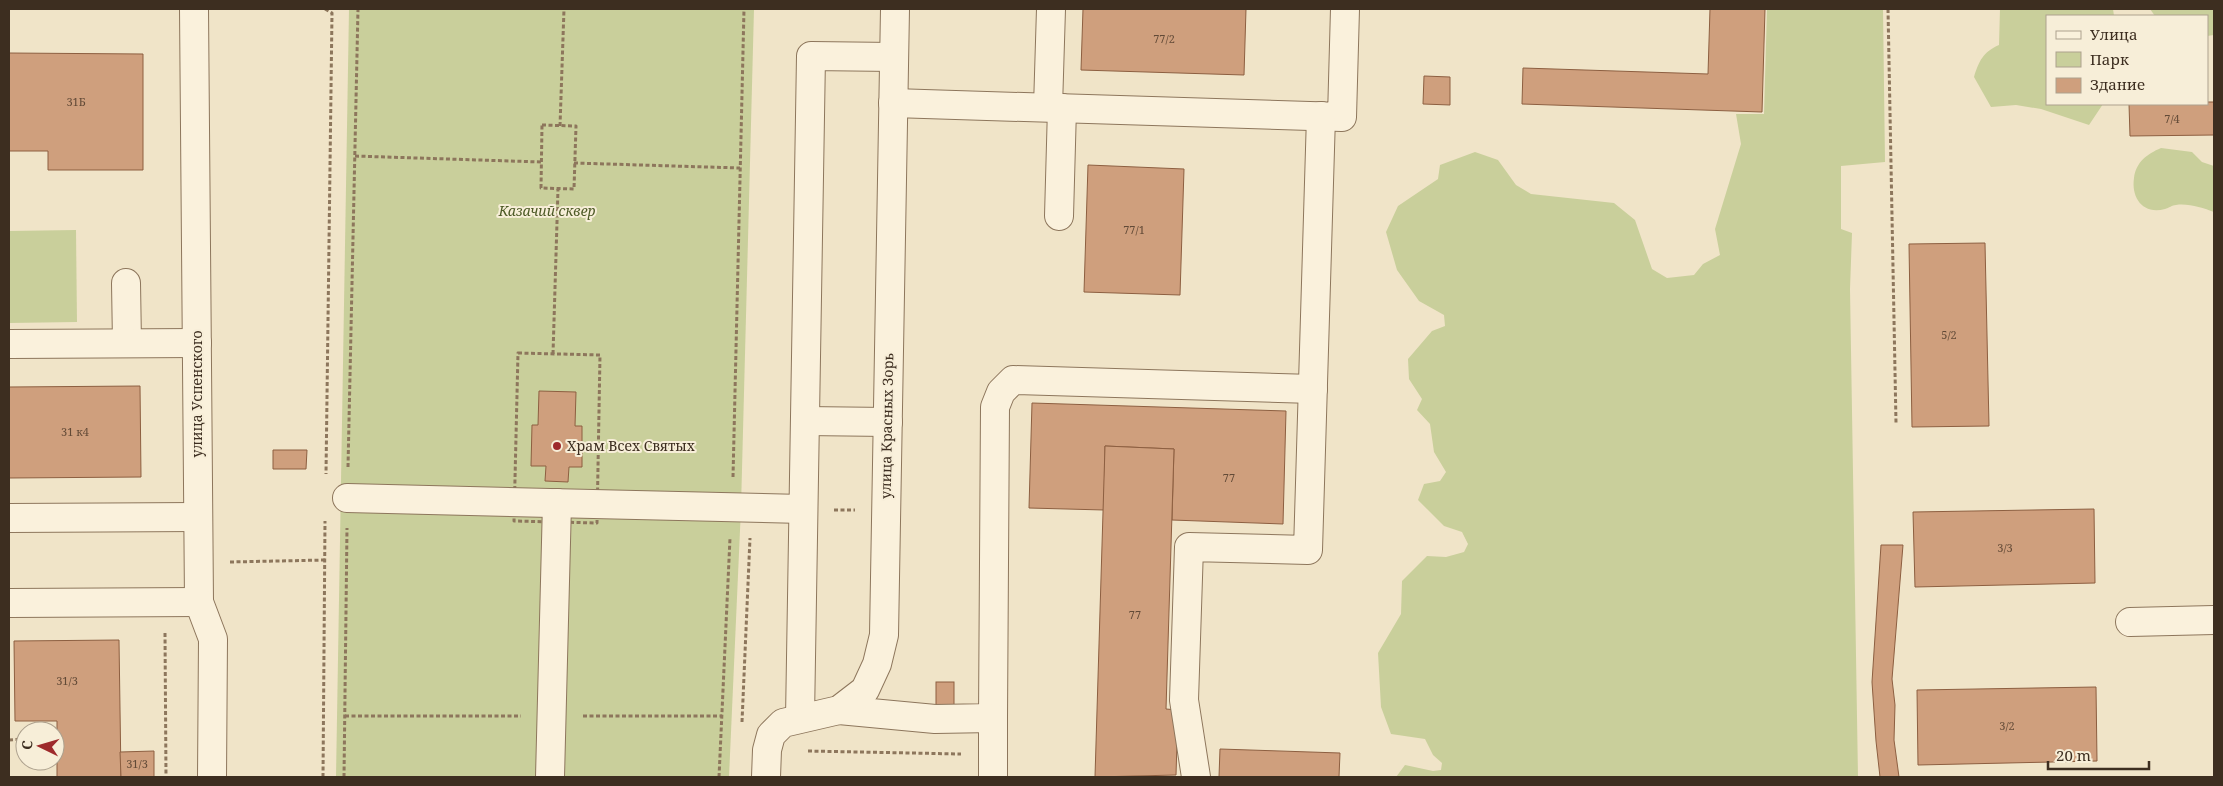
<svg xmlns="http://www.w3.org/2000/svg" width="2223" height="786" font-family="'Noto Serif',serif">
  <rect width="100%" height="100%" fill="#f0e4c8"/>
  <g fill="#c9cf9b">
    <polygon points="349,9 754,9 741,508 729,777 336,777"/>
    <polygon points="1767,9 1883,9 1885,162 1841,166 1841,229 1852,233 1850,289 1858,777 1396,777 1405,765 1433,771 1441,770 1442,763 1433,755 1425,739 1391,734 1381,707 1378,653 1401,614 1402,581 1427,556 1446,557 1464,552 1468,544 1462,532 1444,526 1418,500 1424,484 1440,481 1446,472 1434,452 1430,424 1417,410 1422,399 1409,379 1408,359 1432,331 1445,326 1444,315 1419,301 1397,270 1386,232 1398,206 1438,179 1440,165 1475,152 1498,160 1516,185 1531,194 1614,203 1635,220 1652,269 1667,278 1694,275 1703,264 1720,255 1715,229 1741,144 1736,114 1764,114"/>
    <path d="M2000,9H2113L2114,16H2047V104H2103L2089,125L2041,109L2016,105L1991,107L1974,77C1979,61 1983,52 1999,45Z"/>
    <polygon points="2150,9 2214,9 2214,35 2207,36 2207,16 2155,16"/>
    <path d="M2161,148L2192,152L2202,162L2214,166V212C2203,208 2188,203 2176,205C2172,205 2169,208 2165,209C2143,215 2131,198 2134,178C2136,162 2147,154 2161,148Z"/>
    <polygon points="76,230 77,322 9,323 9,231"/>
  </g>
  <g fill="#cf9f7d" stroke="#8d5f41">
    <polygon points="1083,9 1246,9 1244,75 1081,70"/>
    <polygon points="1710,9 1765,9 1762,112 1522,104 1523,68 1708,74"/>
    <polygon points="9,53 143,54 143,170 48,170 48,151 9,151"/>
    <polygon points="1424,76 1450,77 1450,105 1423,104"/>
    <polygon points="2207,102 2214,102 2214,135 2130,136 2129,104"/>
    <polygon points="1088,165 1184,169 1180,295 1084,292"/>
    <polygon points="1985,243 1989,426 1912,427 1909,244"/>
    <polygon points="140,386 141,477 9,478 9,387"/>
    <polygon points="539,391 576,392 575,426 582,426 582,467 569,467 568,482 545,481 546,466 531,466 532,425 538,425"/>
    <polygon points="1032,403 1286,411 1283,524 1172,520 1174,449 1105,446 1104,510 1029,508"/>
    <polygon points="1105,446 1174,449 1166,709 1178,710 1176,775 1095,777"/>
    <polygon points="273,450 307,450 306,469 273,469"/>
    <polygon points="2094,509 2095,583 1915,587 1913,512"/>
    <polygon points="1881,545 1903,545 1892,679 1895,705 1894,740 1899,777 1880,777 1876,741 1872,682"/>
    <polygon points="119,640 121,777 57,777 57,721 15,721 14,641"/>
    <rect x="936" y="682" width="18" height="26"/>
    <polygon points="2096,687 2097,761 1918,765 1917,690"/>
    <polygon points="1220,749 1340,753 1339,777 1219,777"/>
    <polygon points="154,751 154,777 121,777 120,752"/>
  </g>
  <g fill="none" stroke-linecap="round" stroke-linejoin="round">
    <defs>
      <g id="minor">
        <polyline points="194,9 199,602 213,639 212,777"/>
        <polyline points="893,103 1342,117 1345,9"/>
        <polyline points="1048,107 1051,9"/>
        <polyline points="1059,216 1062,108"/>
        <polyline points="126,283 127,343"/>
        <polyline points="9,344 197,343"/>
        <polyline points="805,421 888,422"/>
        <polyline points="347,498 803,509"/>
        <polyline points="9,518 198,517"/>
        <polyline points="9,603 199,602"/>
        <polyline points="2130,622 2214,620"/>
        <polyline points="839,710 935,719 993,718 995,407 1001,392 1013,380 1313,389"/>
        <polyline points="800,718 811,56 894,57"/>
        <polyline points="550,777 557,503"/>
        <polyline points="766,777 767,750 771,735 783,723 839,710 865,690 877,664 884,635 895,9"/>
        <polyline points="993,777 993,718"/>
        <polyline points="1196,777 1184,700 1189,547 1308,550 1321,116"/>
      </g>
    </defs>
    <use href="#minor" stroke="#8d765c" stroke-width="30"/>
    <g stroke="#8d765c" stroke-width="3" stroke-dasharray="4 2.5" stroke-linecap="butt">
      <polyline points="325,9 332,13 326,474"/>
      <polyline points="1888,9 1896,423"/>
      <polygon points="542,125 576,126 574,189 541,188"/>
      <polyline points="560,126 564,9"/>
      <polyline points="355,156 541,162"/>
      <polyline points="574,163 740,168"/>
      <polygon points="518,353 600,355 597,523 514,521"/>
      <polyline points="553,354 558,189"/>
      <polyline points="348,467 358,9"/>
      <polyline points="733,477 744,9"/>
      <polyline points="834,510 855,510"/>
      <polyline points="230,562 325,560"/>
      <polyline points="165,633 166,777"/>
      <polyline points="345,716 521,716"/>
      <polyline points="583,716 722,716"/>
      <polyline points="742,722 750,538"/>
      <polyline points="55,739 57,739"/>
      <polyline points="9,740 25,739"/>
      <polyline points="808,751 961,754"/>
      <polyline points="323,777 325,521"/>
      <polyline points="344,777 347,528"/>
      <polyline points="719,777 730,538"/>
    </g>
    <use href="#minor" stroke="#faf1dc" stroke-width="28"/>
  </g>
  <circle fill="#9e2a2b" stroke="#f7eed8" stroke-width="2" cx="557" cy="446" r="5"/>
  <g text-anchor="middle" stroke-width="4" stroke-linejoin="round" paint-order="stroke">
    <g font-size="11" fill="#624a37">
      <text x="1164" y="43">77/2</text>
      <text x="76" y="106">31Б</text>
      <text x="2172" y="123">7/4</text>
      <text x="1134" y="234">77/1</text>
      <text x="1949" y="339">5/2</text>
      <text x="75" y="436">31 к4</text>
      <text x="1229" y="482">77</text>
      <text x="2005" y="552">3/3</text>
      <text x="1135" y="619">77</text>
      <text x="67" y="685">31/3</text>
      <text x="2007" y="730">3/2</text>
      <text x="137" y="768">31/3</text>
    </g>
    <g font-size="14" font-style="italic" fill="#4d5a26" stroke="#f7eed8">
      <text x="547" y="216">Казачий сквер</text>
    </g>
    <g font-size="14" fill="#3d2e20" stroke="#f7eed8">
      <text transform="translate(197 394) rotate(-90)" y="5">улица Успенского</text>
      <text transform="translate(887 426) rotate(-89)" y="5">улица Красных Зорь</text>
    </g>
    <g font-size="14" fill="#3d2e20" stroke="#f7eed8" text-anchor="start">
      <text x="567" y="451">Храм Всех Святых</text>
    </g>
  </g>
  <rect width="2223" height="786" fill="none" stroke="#3d2e20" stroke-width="20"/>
  <rect x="2046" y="15" width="162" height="90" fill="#f7eed8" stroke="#ada18e"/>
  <rect x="2056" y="31" width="25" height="8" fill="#faf1dc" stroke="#ada18e"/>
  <text x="2090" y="40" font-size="15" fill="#3d2e20">Улица</text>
  <rect x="2056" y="52" width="25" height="15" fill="#c9cf9b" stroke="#ada18e"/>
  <text x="2090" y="65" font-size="15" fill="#3d2e20">Парк</text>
  <rect x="2056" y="78" width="25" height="15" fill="#cf9f7d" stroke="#ada18e"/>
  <text x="2090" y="90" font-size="15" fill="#3d2e20">Здание</text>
  <g transform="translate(40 746) rotate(275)"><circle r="24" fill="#f7eed8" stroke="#ada18e"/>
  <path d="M0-4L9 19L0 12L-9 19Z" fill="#9e2a2b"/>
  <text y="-8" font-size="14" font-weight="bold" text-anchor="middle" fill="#3d2e20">С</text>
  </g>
  <path d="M2048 761v8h101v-8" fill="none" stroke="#3d2e20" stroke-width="2.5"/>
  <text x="2056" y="761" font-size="15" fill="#3d2e20" stroke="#f7eed8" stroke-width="4" paint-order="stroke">20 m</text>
</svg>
